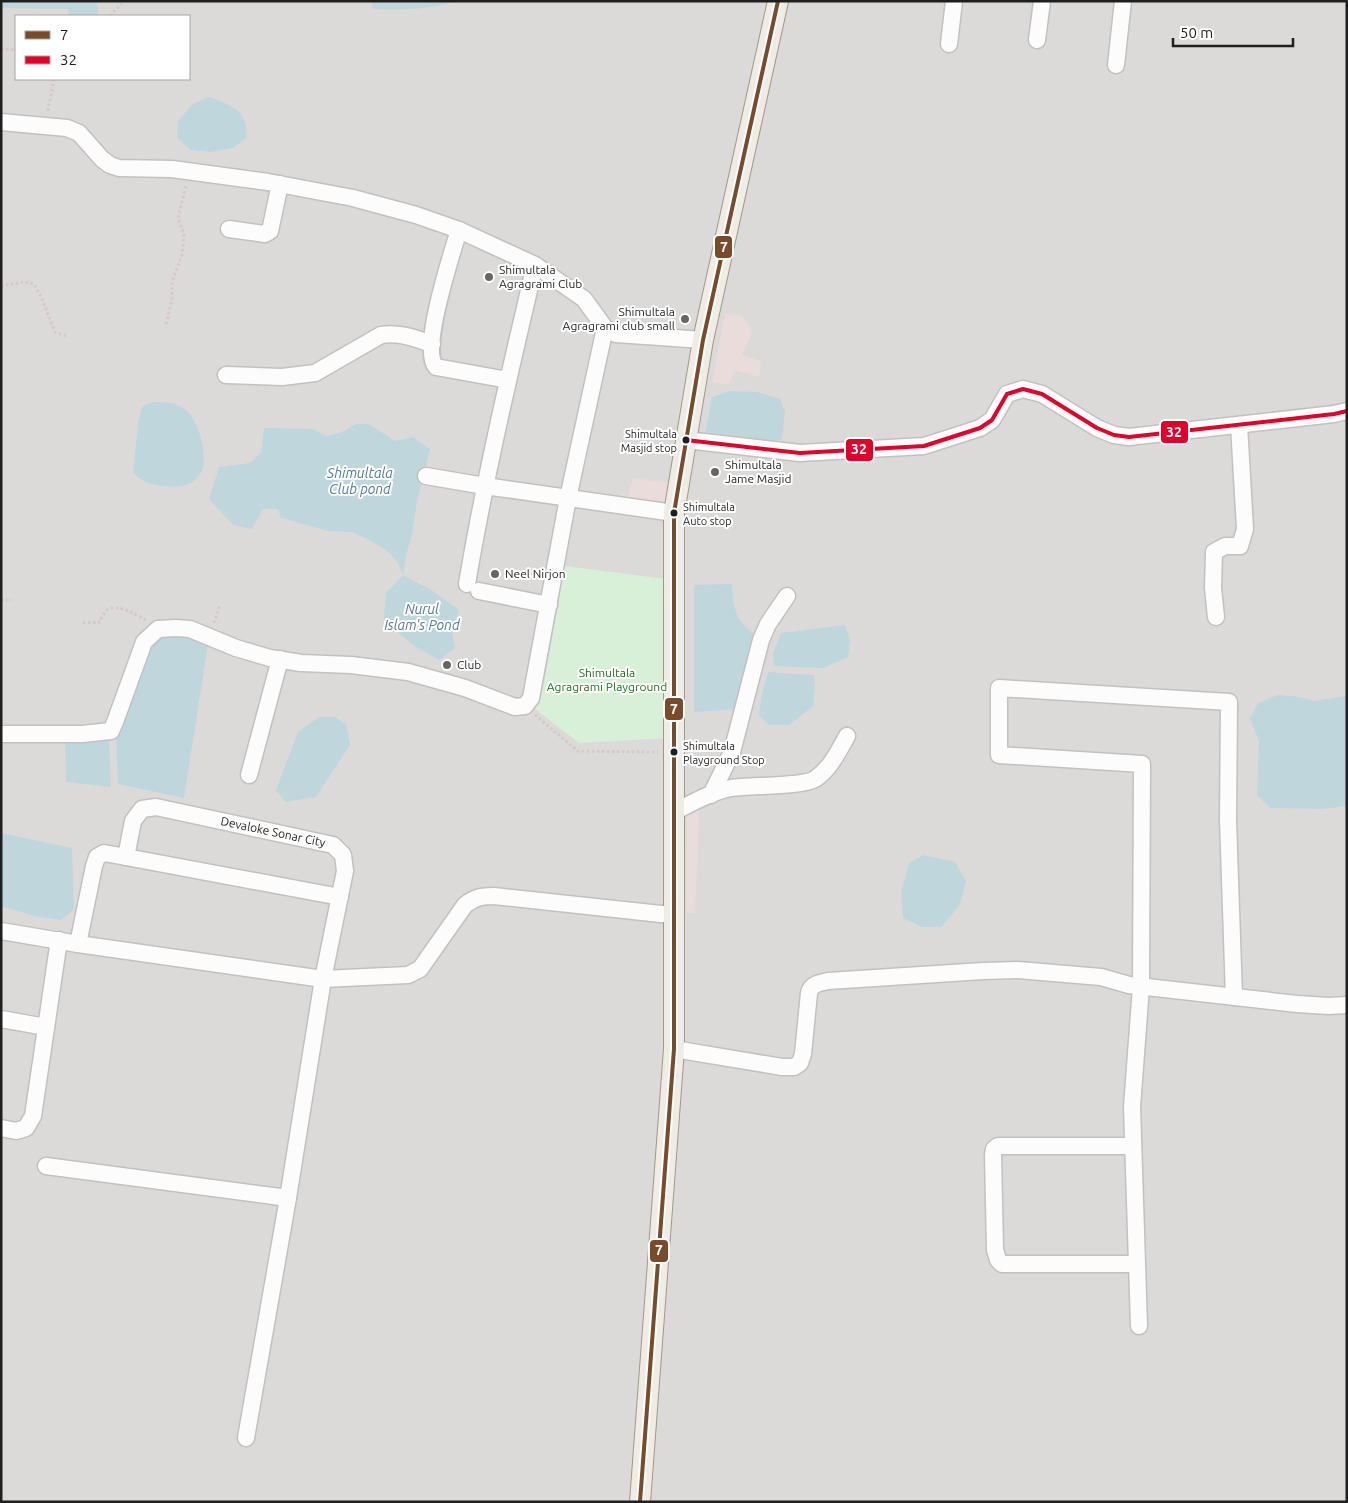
<svg xmlns="http://www.w3.org/2000/svg" width="1348" height="1503" font-family="Ubuntu,sans-serif">
  <rect width="100%" height="100%" fill="#eceae8"/>
  <path fill="#dcdad9" fill-rule="evenodd" d="M1,1H1347V1502H1ZM16,16H189V79H16Z"/>
  <g fill="#e9dcdb">
    <polygon points="725,314 741,315 753,331 747,345 741,355 761,361 759,377 735,370 729,384 712,383"/>
    <polygon points="633,478 671,483 667,504 627,500"/>
    <polygon points="699,810 695,913 686,913 687,811"/>
  </g>
  <polygon fill="#d8efd8" points="565,566 666,579 668,738 579,743 535,709 542,693"/>
  <g fill="#bfd6dc">
    <polygon points="1,1 97,1 98,16 69,16 68,9 1,8"/>
    <path d="M371,1H456C429,10 402,10 373,9Z"/>
    <path d="M208,97C230,104 250,112 246,138L233,148L211,152L191,150L177,138L178,121L193,104Z"/>
    <polygon points="730,391 757,392 780,399 785,411 782,439 770,442 705,435 712,397"/>
    <path d="M153,402C163,402 175,402 183,408C198,417 207,452 203,468C202,472 197,479 194,481C187,487 173,487 164,486C149,484 144,483 133,473L138,424L142,407Z"/>
    <path d="M356,424H369L395,441L413,437L430,449L417,501L412,535L406,554L403,575L433,591L459,610L452,632L455,648L439,660C416,648 401,637 384,618L386,593L403,575L397,561L386,550L371,541L352,532L328,531L281,518L278,509H263L252,529L233,525L209,499L219,467L250,463L261,453L264,428L313,429L326,436L340,433Z"/>
    <path d="M732,584C732,608 737,623 757,636L737,709L694,712V585Z"/>
    <polygon points="845,625 850,640 848,657 823,668 774,666 773,654 781,633"/>
    <polygon points="170,632 208,645 184,798 118,784 116,733 150,636"/>
    <polygon points="768,672 814,675 815,688 813,706 789,725 769,725 759,716 761,697"/>
    <polygon points="1278,695 1300,697 1314,701 1347,696 1346,806 1323,809 1270,808 1257,795 1259,741 1250,718 1258,703"/>
    <polygon points="319,717 335,717 346,724 350,745 316,797 286,802 276,790 298,732"/>
    <polygon points="109,739 111,787 66,782 65,741"/>
    <polygon points="1,833 72,848 74,909 61,920 38,917 1,906"/>
    <polygon points="924,855 955,862 966,881 960,904 942,927 922,927 903,918 901,892 909,863"/>
  </g>
  <g fill="none" stroke-linecap="round" stroke-linejoin="round">
    <defs>
      <g id="minor">
        <polyline points="1037,40 1042,1"/>
        <polyline points="949,44 954,1"/>
        <polyline points="1116,65 1123,1"/>
        <polyline points="1,122 67,128 79,133 102,159 110,165 119,168 172,169 268,182 353,198 416,215 459,230 535,265 584,299 605,328 616,334 703,340"/>
        <polyline points="229,229 265,234 270,231 280,184"/>
        <path d="M459,230C452,253 420,350 436,367L508,380"/>
        <path d="M226,375L282,377L315,373L381,335C399,332 414,338 432,344"/>
        <polyline points="686,440 800,453 924,446 980,428 992,420 1007,394 1023,389 1042,394 1097,428 1114,435 1129,437 1334,414 1347,411"/>
        <polyline points="426,476 485,486 674,513"/>
        <path d="M467,584C485,477 510,371 535,265"/>
        <polyline points="479,591 549,605"/>
        <polyline points="1216,617 1213,588 1214,552 1225,546 1240,546 1245,529 1239,425"/>
        <polyline points="1,734 82,734 111,731 115,722 144,642 158,629 176,628 190,629 236,648 270,658 301,663 351,665 408,672 465,688 515,707 525,706 531,698 568,498 605,328"/>
        <polyline points="249,775 280,659"/>
        <polyline points="711,795 732,752 761,640 768,624 787,596"/>
        <path d="M674,812C692,803 711,792 731,788C750,785 802,787 815,779C830,769 838,752 847,736"/>
        <polyline points="126,857 340,897"/>
        <path d="M1,931L78,944L94,866L97,857L104,853L126,857L133,821L142,809L156,807L333,845L343,855L345,871L323,979L408,975L420,969L465,905C475,897 482,896 494,896L661,914H674"/>
        <polyline points="78,944 323,979 288,1198 246,1438"/>
        <polyline points="1,1019 46,1027"/>
        <path d="M674,1049L782,1067H794L800,1063L803,1054L809,993C811,984 819,983 828,981L983,971L1018,970L1101,977L1129,985L1297,1004L1329,1006L1347,1005"/>
        <polyline points="1,1128 16,1131 26,1128 33,1116 59,940"/>
        <polyline points="1133,1146 998,1146 994,1149 993,1155 995,1250 998,1260 1002,1264 1136,1264"/>
        <polyline points="46,1166 288,1198"/>
        <polyline points="1139,1326 1132,1107 1141,987 1142,764 999,755 999,688 1229,702 1228,820 1234,997"/>
      </g>
      <polyline id="major" points="640,1502 674,1049 674,513 703,340 778,1"/>
    </defs>
    <use href="#minor" stroke="#c2c1c0" stroke-width="19"/>
    <use href="#major" stroke="#a09787" stroke-width="22"/>
    <g stroke="#d5c9c8" stroke-width="3" stroke-dasharray="2.5 2.5" stroke-linecap="butt">
      <polyline points="111,16 112,13 125,1"/>
      <polyline points="1,49 16,50"/>
      <polyline points="48,111 54,79"/>
      <polyline points="1,286 24,282 34,284 42,299 55,332 66,336"/>
      <polyline points="166,324 172,300 172,282 182,255 184,234 178,218 186,186"/>
      <polyline points="1,600 12,600"/>
      <path d="M83,623L100,622C101,619 104,613 106,611C117,602 136,615 146,620"/>
      <polyline points="214,623 220,604"/>
      <polyline points="535,715 578,751 658,752"/>
    </g>
    <use href="#minor" stroke="#fcfcfc" stroke-width="16"/>
    <use href="#major" stroke="#efebe5" stroke-width="20"/>
    <defs>
      <polyline id="bus-1" points="640,1502 674,1049 674,513 703,340 778,1"/>
      <polyline id="bus-2" points="686,440 800,453 924,446 980,428 992,420 1007,394 1023,389 1042,394 1097,428 1114,435 1129,437 1334,414 1347,411"/>
    </defs>
    <use href="#bus-1" stroke="#fff" stroke-width="8"/>
    <use href="#bus-2" stroke="#fff" stroke-width="8"/>
    <use href="#bus-1" stroke="#7a4b2a" stroke-width="4"/>
    <use href="#bus-2" stroke="#e4002b" stroke-width="4"/>
  </g>
  <g fill="#676665" stroke="#fff" stroke-width="2">
    <circle cx="489" cy="277" r="5"/>
    <circle cx="685" cy="319" r="5"/>
    <circle cx="715" cy="472" r="5"/>
    <circle cx="495" cy="574" r="5"/>
    <circle cx="447" cy="665" r="5"/>
  </g>
  <g fill="#1f1f1f" stroke="#fff" stroke-width="2">
    <circle cx="686" cy="440" r="4.5"/>
    <circle cx="674" cy="513" r="4.5"/>
    <circle cx="674" cy="752" r="4.5"/>
  </g>
  <g text-anchor="middle" stroke-width="4" stroke-linejoin="round" paint-order="stroke">
    <g font-size="11" fill="#1f1f1f" stroke="#fff" text-anchor="start">
      <text x="677" y="438" text-anchor="end">Shimultala<tspan x="677" dy="14">Masjid stop</tspan></text>
      <text x="683" y="511">Shimultala<tspan x="683" dy="14">Auto stop</tspan></text>
      <text x="683" y="750">Shimultala<tspan x="683" dy="14">Playground Stop</tspan></text>
    </g>
    <g font-size="12" fill="#1f1f1f" stroke="#fff" text-anchor="start">
      <text x="499" y="274">Shimultala<tspan x="499" dy="14">Agragrami Club</tspan></text>
      <text x="675" y="316" text-anchor="end">Shimultala<tspan x="675" dy="14">Agragrami club small</tspan></text>
      <text x="725" y="469">Shimultala<tspan x="725" dy="14">Jame Masjid</tspan></text>
      <text x="505" y="578">Neel Nirjon</text>
      <text x="457" y="669">Club</text>
    </g>
    <g font-size="12" fill="#19711e" stroke="#fff">
      <text x="607" y="677">Shimultala<tspan x="607" dy="14">Agragrami Playground</tspan></text>
    </g>
    <g font-size="12" fill="#1f1f1f" stroke="#fff">
      <text transform="translate(273 832) rotate(12)" y="4">Devaloke Sonar City</text>
    </g>
    <g font-size="14" font-style="italic" fill="#53799c" stroke="#fff">
      <text x="360" y="478">Shimultala<tspan x="360" dy="16">Club pond</tspan></text>
      <text x="422" y="614">Nurul<tspan x="422" dy="16">Islam's Pond</tspan></text>
    </g>
  </g>
  <g stroke="#fff" stroke-width="2">
    <rect x="714" y="235" width="19" height="24" rx="5" fill="#7a4b2a"/>
    <rect x="1160" y="420" width="29" height="24" rx="5" fill="#e4002b"/>
    <rect x="845" y="438" width="29" height="24" rx="5" fill="#e4002b"/>
    <rect x="664" y="697" width="20" height="24" rx="5" fill="#7a4b2a"/>
    <rect x="649" y="1239" width="20" height="24" rx="5" fill="#7a4b2a"/>
  </g>
  <g font-size="14" text-anchor="middle" font-weight="bold" fill="#fff">
    <text x="724" y="252">7</text>
    <text x="1174" y="437">32</text>
    <text x="859" y="454">32</text>
    <text x="674" y="714">7</text>
    <text x="659" y="1255">7</text>
  </g>
  <rect width="1348" height="1503" fill="none" stroke="#1f1f1f" stroke-width="5"/>
  <rect x="15" y="15" width="175" height="65" fill="#ffffff" stroke="#a5a5a5"/>
  <rect x="25" y="31" width="25" height="8" fill="#7a4b2a" stroke="#a5a5a5"/>
  <text x="60" y="40" font-size="15" fill="#1f1f1f">7</text>
  <rect x="25" y="56" width="25" height="8" fill="#e4002b" stroke="#a5a5a5"/>
  <text x="60" y="65" font-size="15" fill="#1f1f1f">32</text>
  <path d="M1173 38v8h120v-8" fill="none" stroke="#1f1f1f" stroke-width="2.5"/>
  <text x="1180" y="38" font-size="15" fill="#1f1f1f" stroke="#ffffff" stroke-width="4" paint-order="stroke">50 m</text>
</svg>
